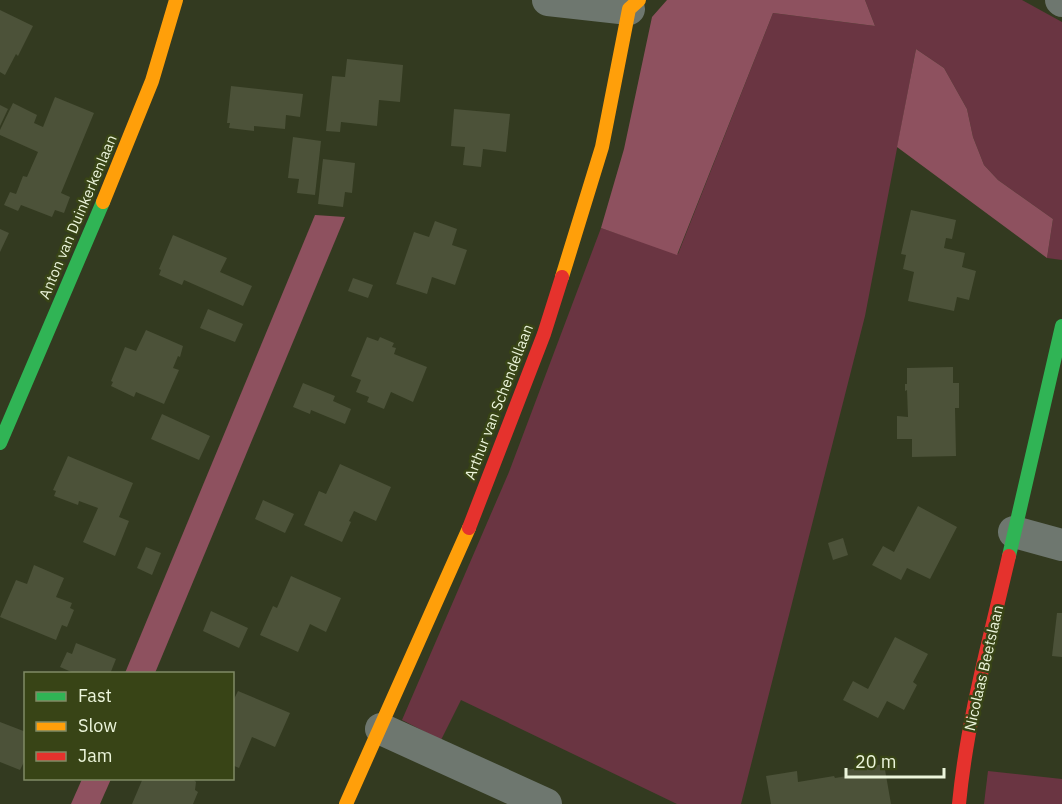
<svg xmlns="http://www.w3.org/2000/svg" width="1062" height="804" font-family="'IBM Plex Sans',sans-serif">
  <rect width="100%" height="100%" fill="#333a20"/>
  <g fill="#6a3542">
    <polygon points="865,0 1022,0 1062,22 1062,260 1047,258 1053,219 998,180 984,165 973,137 967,109 944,68 916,49 865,316 741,804 677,804 461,700 441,740 402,720 509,472 601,228 678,254 773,13 875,26"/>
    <polygon points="988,771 1062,779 1062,804 984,804"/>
  </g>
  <g fill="#8e515f">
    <polygon points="667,0 865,0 875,26 773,13 677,255 601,228 624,149 652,17"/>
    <polygon points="916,49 944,68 967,109 973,137 984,165 998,180 1053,219 1047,258 897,147"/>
    <polygon points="315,215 345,217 155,673 125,673"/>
    <polygon points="82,779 111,779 100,804 71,804"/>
  </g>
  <g fill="#4c5239">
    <polygon points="0,10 33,26 18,56 16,54 5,75 0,72"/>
    <polygon points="347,59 403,65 400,102 379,100 377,126 341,122 340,132 326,131 332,76 345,77"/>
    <polygon points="231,86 303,94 300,117 286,115 285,129 254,126 254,131 229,128 230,123 227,123"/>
    <polygon points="55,97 94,113 61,193 70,197 64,213 55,210 52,217 21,205 18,211 4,205 10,192 16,194 23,176 27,177 38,152 0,135 0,130 13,103 37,115 34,123 43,127"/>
    <polygon points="0,105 8,109 0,126"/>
    <polygon points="454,109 510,114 506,152 483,149 481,167 463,165 465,147 451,146"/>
    <polygon points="293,137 321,141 315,195 297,193 299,179 288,178"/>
    <polygon points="323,159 355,163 352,193 345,192 343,207 318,204"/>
    <polygon points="911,210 956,220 952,239 946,238 944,248 965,253 962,267 976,271 969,300 957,297 954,311 908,301 914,272 903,269 906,255 901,254"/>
    <polygon points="435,221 457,229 452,245 467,250 455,285 432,277 427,294 396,284 414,232 429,237"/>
    <polygon points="0,229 9,233 0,252"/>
    <polygon points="173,235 227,258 220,272 252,286 243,306 184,280 182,285 159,275 161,270 159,269"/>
    <polygon points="353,278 373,285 368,298 348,291"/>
    <polygon points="208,309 243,324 235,342 200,328"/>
    <polygon points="146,330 183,346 180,357 178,356 173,368 179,370 164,404 136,392 134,397 111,386 113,382 111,381 125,347 136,351"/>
    <polygon points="367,337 378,341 380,337 394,343 392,347 396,348 394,354 427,367 413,402 391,392 384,409 367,402 369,397 356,392 361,380 351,376"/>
    <polygon points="953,367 953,383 959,383 959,408 955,408 956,456 912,457 912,439 897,439 897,416 908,417 907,390 905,391 905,384 907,384 907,368"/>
    <polygon points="303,383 335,396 333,401 351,409 345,424 311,410 310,414 293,407"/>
    <polygon points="162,414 210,436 199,460 151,439"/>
    <polygon points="68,456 133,483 119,517 129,521 115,556 83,542 98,508 79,501 78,505 54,496 56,491 53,490"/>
    <polygon points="340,464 391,487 376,521 354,511 349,521 351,522 342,542 304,525 319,491 326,494"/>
    <polygon points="263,500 294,514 285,533 255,519"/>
    <polygon points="918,506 957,527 930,579 907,568 901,580 872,565 883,546 894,552"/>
    <polygon points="843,538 848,555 833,560 828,543"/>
    <polygon points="146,547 161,553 152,575 137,568"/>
    <polygon points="34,565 64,578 56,597 72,603 70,608 74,610 67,627 62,625 56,640 0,617 16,580 27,584"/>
    <polygon points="291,576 341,598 326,632 310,624 298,652 260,635 273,606 277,608"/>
    <polygon points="211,611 248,628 239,648 203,631"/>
    <polygon points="1057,613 1062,613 1062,657 1052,656"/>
    <polygon points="895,637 928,654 913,682 917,685 904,710 887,701 878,718 843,700 853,681 868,689"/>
    <polygon points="76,643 116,659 110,674 76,674 60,667 67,652 72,654"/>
    <polygon points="238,691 290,713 275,747 252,737 239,768 232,765 232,703"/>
    <polygon points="0,722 26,732 26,758 20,770 0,762"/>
    <polygon points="884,764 891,804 771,804 766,776 797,771 798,782 834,776 835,778 847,776 846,770"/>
    <polygon points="143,778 192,778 196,782 195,790 198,792 193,804 132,804"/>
  </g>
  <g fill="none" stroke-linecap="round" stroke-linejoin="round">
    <g stroke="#6e776f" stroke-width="32">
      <polyline points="548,0 629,9"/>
      <polyline points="1061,0 1062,1"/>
      <polyline points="1014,532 1062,545"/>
      <polyline points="381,729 546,804"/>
    </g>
    <g stroke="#30b455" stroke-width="14">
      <polyline points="0,443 103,202"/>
      <polyline points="1009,556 1062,326"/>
    </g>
    <g stroke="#ff9f0a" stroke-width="14">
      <polyline points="103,202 152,81 176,0"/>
      <polyline points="562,277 602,147 629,9 639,0"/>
      <polyline points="346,804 469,528"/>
    </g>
    <g stroke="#e5322d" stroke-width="14">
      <polyline points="469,528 544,334 562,277"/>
      <path d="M959,804C967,720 990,638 1009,556"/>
    </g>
  </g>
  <g text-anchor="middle" stroke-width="5" stroke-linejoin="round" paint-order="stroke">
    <g font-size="15" fill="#ecf5db" stroke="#384416">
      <text transform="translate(78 217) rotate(-67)" y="5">Anton van Duinkerkenlaan</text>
      <text transform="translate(499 402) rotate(-69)" y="5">Arthur van Schendellaan</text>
      <text transform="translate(984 668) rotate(-77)" y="5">Nicolaas Beetslaan</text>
    </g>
  </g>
  <rect x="24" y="672" width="210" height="108" fill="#384416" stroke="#808b65" stroke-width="1.5"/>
  <rect x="36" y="692" width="30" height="9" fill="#30b455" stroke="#808b65" stroke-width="1.5"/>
  <text x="78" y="702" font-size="18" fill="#ecf5db">Fast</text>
  <rect x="36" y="722" width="30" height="9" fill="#ff9f0a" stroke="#808b65" stroke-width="1.5"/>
  <text x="78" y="732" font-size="18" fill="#ecf5db">Slow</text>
  <rect x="36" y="752" width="30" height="9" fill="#e5322d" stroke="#808b65" stroke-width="1.5"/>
  <text x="78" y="762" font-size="18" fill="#ecf5db">Jam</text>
  <path d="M846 768v9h98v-9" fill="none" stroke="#ecf5db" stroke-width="3"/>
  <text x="855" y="768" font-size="18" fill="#ecf5db" stroke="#384416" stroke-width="4.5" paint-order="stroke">20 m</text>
</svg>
